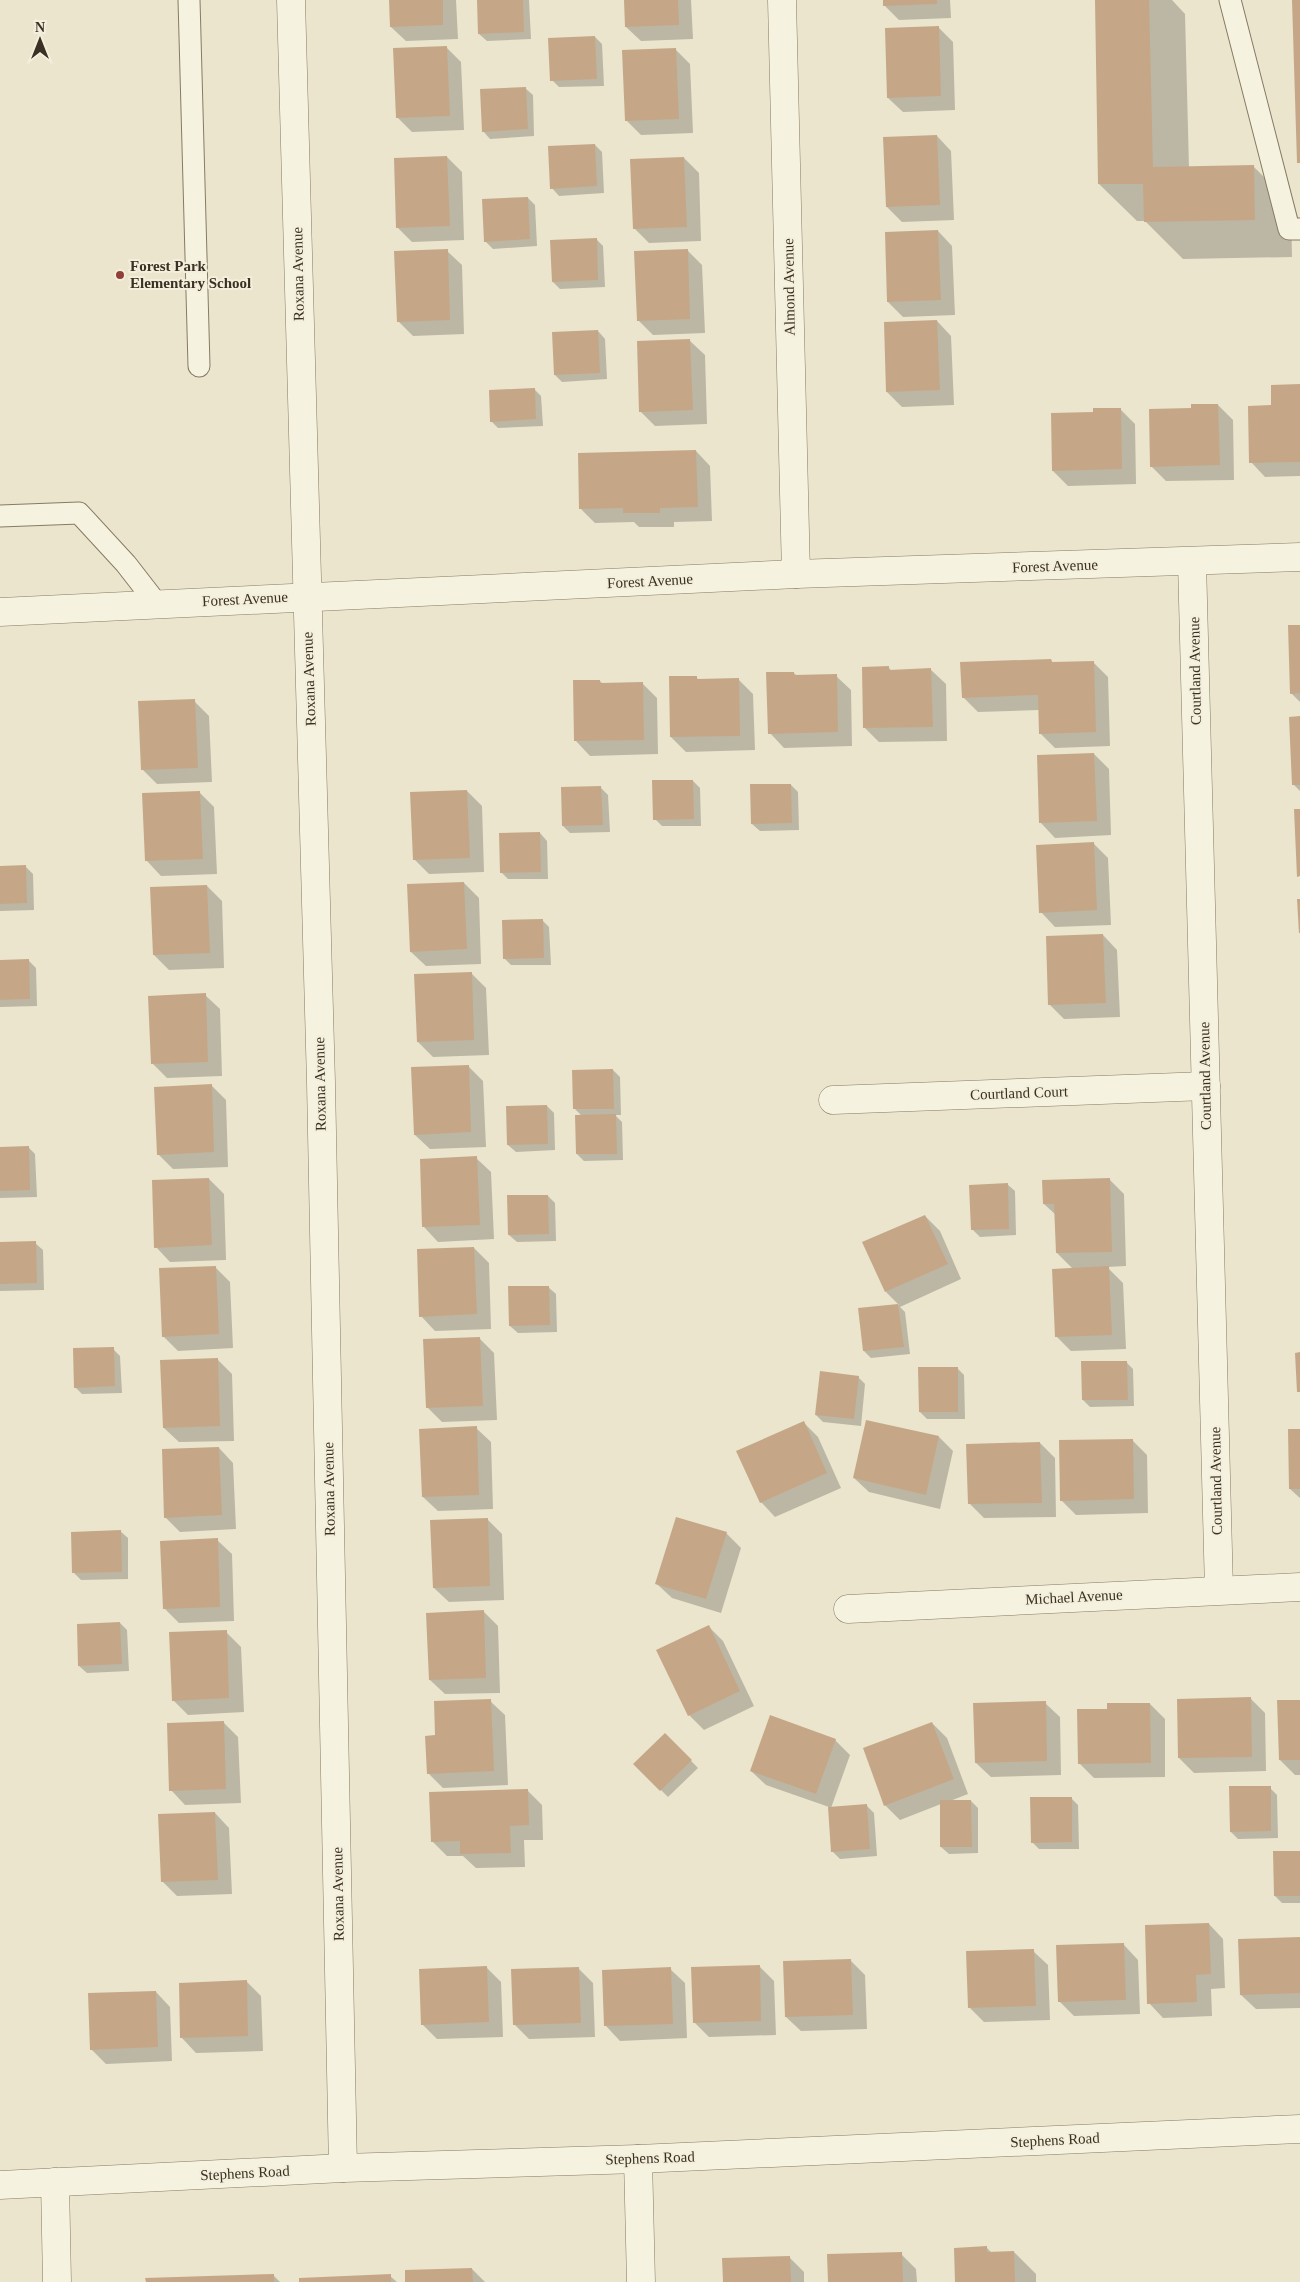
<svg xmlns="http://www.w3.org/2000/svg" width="1300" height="2282" font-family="Georgia,serif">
  <rect width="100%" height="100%" fill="#ebe5cd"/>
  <g fill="#0003">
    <polygon points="390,0 456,0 458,39 406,41 391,27"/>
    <polygon points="478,0 529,0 531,39 487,41 479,34"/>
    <polygon points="625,0 691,0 693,39 641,41 626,27"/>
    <polygon points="884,0 950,0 951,18 899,20 884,5"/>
    <polygon points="1096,0 1172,0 1185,14 1189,168 1253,166 1291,204 1292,257 1183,259 1145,221 1137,221 1099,184"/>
    <polygon points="938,27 953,42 955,110 903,112 888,98"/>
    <polygon points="595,37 602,44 604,86 559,87 552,80"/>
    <polygon points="446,47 461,62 464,130 412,132 397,117"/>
    <polygon points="676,50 690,64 693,133 641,135 626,120"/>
    <polygon points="525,88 533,95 534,136 490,139 483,131"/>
    <polygon points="937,136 951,151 954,220 902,222 887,207"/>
    <polygon points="595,145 602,152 604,193 559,196 552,188"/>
    <polygon points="447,157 462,172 464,240 412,242 398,228"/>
    <polygon points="684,158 699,173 701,241 649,243 634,228"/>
    <polygon points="528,198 535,205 537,246 493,249 485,241"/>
    <polygon points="938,231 952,246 955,315 903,317 888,302"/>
    <polygon points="596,239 603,246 605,287 560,289 553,282"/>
    <polygon points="687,250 702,265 705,333 653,335 638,320"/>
    <polygon points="447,251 462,265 464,334 413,336 398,321"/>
    <polygon points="937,321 951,336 954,405 902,407 887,392 885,323"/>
    <polygon points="598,331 605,339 607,379 562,382 555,375"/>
    <polygon points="690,341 705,355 707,424 655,426 640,411"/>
    <polygon points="1300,385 1300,476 1265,477 1251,462 1272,406"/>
    <polygon points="534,389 541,396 543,426 498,428 491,421"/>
    <polygon points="1218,405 1233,420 1234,480 1166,481 1151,466 1192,409"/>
    <polygon points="1120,409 1135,424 1136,484 1068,486 1053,471 1094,414"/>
    <polygon points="696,451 710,466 712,521 674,522 674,527 639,527 634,522 595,523 581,509"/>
    <polygon points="1300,626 1300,702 1291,693"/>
    <polygon points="1051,660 1054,664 1093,662 1108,677 1110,746 1055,748 1040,733 1039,710 978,712 963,697"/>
    <polygon points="889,668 892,671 931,670 946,684 947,741 879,742 864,727"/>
    <polygon points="794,673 797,676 836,676 851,690 852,746 784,748 770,733"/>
    <polygon points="696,677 699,680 738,679 753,694 755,750 686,752 671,737"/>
    <polygon points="600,681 603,684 642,683 657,698 658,754 590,756 576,741"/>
    <polygon points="194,701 209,716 212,782 157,784 142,769"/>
    <polygon points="1300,718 1300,791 1293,784"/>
    <polygon points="1094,754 1109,769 1111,835 1055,838 1041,823 1038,756"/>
    <polygon points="693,781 700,788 701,826 662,826 655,819"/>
    <polygon points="791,785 798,792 799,830 760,831 752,824"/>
    <polygon points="601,788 608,795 610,832 570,833 563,826"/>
    <polygon points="467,791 482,806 484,872 429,874 414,859"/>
    <polygon points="199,792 214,807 217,874 161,876 147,861"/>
    <polygon points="540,833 547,841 548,879 508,879 501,872"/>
    <polygon points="1093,843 1108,858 1111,925 1055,927 1041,912"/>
    <polygon points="0,867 26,867 33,874 34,910 0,911"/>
    <polygon points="464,883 479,898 481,964 426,966 411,952"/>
    <polygon points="207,886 222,901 224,968 169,970 154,955"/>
    <polygon points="542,920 549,927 551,965 511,965 504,958"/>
    <polygon points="1103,935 1117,950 1120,1017 1064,1019 1049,1004"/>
    <polygon points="29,961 36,968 37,1006 0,1007 0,962"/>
    <polygon points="471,973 486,988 489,1055 433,1057 418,1042"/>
    <polygon points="205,995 220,1009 222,1076 167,1078 152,1063"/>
    <polygon points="468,1066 483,1081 486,1147 430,1149 415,1135"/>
    <polygon points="613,1070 620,1077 621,1115 615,1115 622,1122 623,1160 584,1161 577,1154 582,1116 575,1109"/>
    <polygon points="211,1085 226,1100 228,1167 173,1169 158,1154"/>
    <polygon points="547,1106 554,1113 555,1150 516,1152 508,1145"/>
    <polygon points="28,1147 35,1154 37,1197 0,1198 0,1148"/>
    <polygon points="476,1158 491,1172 494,1239 438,1242 424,1227"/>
    <polygon points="209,1179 224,1194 226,1260 170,1262 156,1247"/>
    <polygon points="1109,1179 1124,1194 1126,1266 1107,1267 1123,1283 1126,1349 1071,1351 1056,1336 1073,1269 1057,1253 1056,1215 1044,1204"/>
    <polygon points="1007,1184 1015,1191 1016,1235 980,1237 972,1229"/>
    <polygon points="548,1196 555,1203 556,1241 517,1242 509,1235"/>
    <polygon points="925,1216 940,1231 961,1279 900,1307 905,1312 910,1354 871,1358 864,1351 860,1309 899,1305 886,1292"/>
    <polygon points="35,1243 43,1250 44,1290 0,1291 0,1244"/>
    <polygon points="474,1248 489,1263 491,1329 435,1331 421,1316"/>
    <polygon points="216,1268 230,1282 233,1348 178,1351 163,1336"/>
    <polygon points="548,1287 556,1294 557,1332 518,1333 510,1326"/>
    <polygon points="480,1339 494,1353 497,1420 442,1422 427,1407"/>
    <polygon points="113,1349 120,1356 122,1393 82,1394 75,1387"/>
    <polygon points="217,1359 232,1374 234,1441 179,1442 164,1428"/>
    <polygon points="1126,1362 1133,1369 1134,1406 1090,1407 1083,1400"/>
    <polygon points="957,1368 964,1375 965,1419 927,1419 920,1412"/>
    <polygon points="858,1377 865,1384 861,1426 823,1422 816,1415"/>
    <polygon points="803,1422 818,1437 841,1488 775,1517 761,1502"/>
    <polygon points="476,1428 491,1442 493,1509 438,1511 423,1497"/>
    <polygon points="1300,1430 1300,1498 1290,1489"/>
    <polygon points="939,1437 953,1451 940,1509 869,1492 854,1478"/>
    <polygon points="1132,1440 1147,1455 1148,1513 1076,1515 1061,1500"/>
    <polygon points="1040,1443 1055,1458 1056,1517 984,1518 969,1503"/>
    <polygon points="219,1448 233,1463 236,1529 180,1532 165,1517"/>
    <polygon points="487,1519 502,1534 504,1600 449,1602 434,1588"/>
    <polygon points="120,1531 128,1538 128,1579 81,1580 74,1573"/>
    <polygon points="726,1533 741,1548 721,1613 672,1598 657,1584"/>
    <polygon points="217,1540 232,1554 234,1621 179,1623 164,1608"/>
    <polygon points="483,1611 498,1626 500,1693 445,1694 430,1680"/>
    <polygon points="120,1623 127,1630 129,1671 87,1673 79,1666"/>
    <polygon points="709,1627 723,1641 754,1706 704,1730 689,1715"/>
    <polygon points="226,1632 241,1647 244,1712 188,1715 173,1700"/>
    <polygon points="1250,1698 1265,1713 1266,1771 1194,1773 1179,1758"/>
    <polygon points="490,1701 505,1715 508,1785 443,1788 428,1773 436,1736"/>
    <polygon points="1300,1701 1300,1775 1295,1775 1280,1760"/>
    <polygon points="1045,1703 1060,1717 1061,1775 991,1777 976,1763"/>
    <polygon points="1150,1704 1165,1719 1165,1777 1094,1778 1079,1763 1108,1710"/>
    <polygon points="223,1722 238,1737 241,1803 185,1805 171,1790"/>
    <polygon points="932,1723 947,1738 968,1794 950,1801 971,1801 978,1808 978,1853 949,1854 941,1847 941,1804 900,1820 885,1805"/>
    <polygon points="665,1734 698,1768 668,1797 635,1764"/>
    <polygon points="835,1740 850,1755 831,1808 867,1806 874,1813 877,1856 840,1859 832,1851 829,1807 766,1785 751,1771"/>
    <polygon points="1270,1788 1277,1795 1278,1838 1238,1839 1231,1832"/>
    <polygon points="527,1790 542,1805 543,1840 524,1840 525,1867 476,1868 463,1856 447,1856 432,1841"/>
    <polygon points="1071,1798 1078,1805 1079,1849 1039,1849 1032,1842"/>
    <polygon points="215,1813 229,1828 232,1894 177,1896 162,1881"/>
    <polygon points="1300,1852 1300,1903 1282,1903 1275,1896"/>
    <polygon points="1209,1924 1223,1939 1225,1988 1211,1989 1212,2016 1163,2018 1149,2003"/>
    <polygon points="1300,1938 1300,2008 1256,2009 1241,1995"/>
    <polygon points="1124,1945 1138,1960 1140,2014 1074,2016 1059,2001"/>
    <polygon points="1033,1951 1048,1965 1050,2020 984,2022 969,2007"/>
    <polygon points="850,1960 865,1975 867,2029 801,2031 786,2017"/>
    <polygon points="759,1966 774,1981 776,2035 709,2037 694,2022"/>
    <polygon points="486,1967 501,1982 503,2037 437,2039 422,2024"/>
    <polygon points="578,1968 593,1983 595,2037 529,2039 514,2024"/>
    <polygon points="670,1969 685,1983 687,2038 620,2041 606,2026"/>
    <polygon points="246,1981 261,1996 263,2051 196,2053 182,2038"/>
    <polygon points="156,1992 170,2007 172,2061 106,2064 91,2049"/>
    <polygon points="987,2248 992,2253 1014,2252 1036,2274 1036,2282 956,2282"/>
    <polygon points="901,2254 916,2269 917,2282 829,2282"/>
    <polygon points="789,2257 804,2272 804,2282 724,2282"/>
    <polygon points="472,2269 485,2282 406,2282"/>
    <polygon points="274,2276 280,2282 147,2282"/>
    <polygon points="390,2276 397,2282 300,2282"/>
  </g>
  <g fill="#c5a787">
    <polygon points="389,0 443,0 443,25 390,27"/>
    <polygon points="477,0 523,0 524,32 478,34"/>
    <polygon points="624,0 678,0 679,25 625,27"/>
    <polygon points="883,0 937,0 937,4 883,6"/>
    <polygon points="1095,0 1149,0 1153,167 1254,165 1255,220 1144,222 1143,184 1098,184"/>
    <polygon points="1292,0 1300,0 1300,163 1297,163"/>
    <polygon points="939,26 941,96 887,98 885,28"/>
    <polygon points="595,36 597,79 550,81 548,38"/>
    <polygon points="447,46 450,116 396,118 393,48"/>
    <polygon points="676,48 679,119 625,121 622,50"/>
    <polygon points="526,87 528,129 482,132 480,89"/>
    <polygon points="937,135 940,205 886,207 883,137"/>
    <polygon points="595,144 597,186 550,189 548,146"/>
    <polygon points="447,156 450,226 396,228 394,158"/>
    <polygon points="684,157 687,227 633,229 630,159"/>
    <polygon points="528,197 530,239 484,242 482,199"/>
    <polygon points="938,230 941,300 887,302 885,232"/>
    <polygon points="597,238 598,280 552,282 550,240"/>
    <polygon points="448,249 450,320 397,322 394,251"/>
    <polygon points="688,249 690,319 637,321 634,251"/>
    <polygon points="937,320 940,390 886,392 884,322"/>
    <polygon points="598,330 600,373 554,375 552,332"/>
    <polygon points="690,339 693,410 639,412 637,341"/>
    <polygon points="1300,384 1300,462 1249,463 1248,406 1271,405 1271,385"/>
    <polygon points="535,388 536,419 490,422 489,390"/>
    <polygon points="1191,404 1218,404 1220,465 1150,467 1149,409 1191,408"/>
    <polygon points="1093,408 1121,408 1122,469 1052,471 1051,413 1093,412"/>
    <polygon points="696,450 698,507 660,508 660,513 623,513 623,508 579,509 578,453"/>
    <polygon points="1288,625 1300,625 1300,693 1290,694"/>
    <polygon points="1051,659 1052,662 1094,661 1096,732 1039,734 1038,695 962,698 960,662"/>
    <polygon points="889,666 889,670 931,668 933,727 863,728 862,667"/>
    <polygon points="766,672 794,672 794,675 837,674 838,732 768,734"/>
    <polygon points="669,676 697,676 697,679 739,678 740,736 670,737"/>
    <polygon points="573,680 600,680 600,683 643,682 644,740 574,741"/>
    <polygon points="195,699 198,768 141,770 138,701"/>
    <polygon points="1300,716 1300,785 1292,785 1289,717"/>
    <polygon points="1094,753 1097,821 1039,823 1037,755"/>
    <polygon points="652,780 693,780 694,819 653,820"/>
    <polygon points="750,784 791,784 792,823 751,824"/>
    <polygon points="601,786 603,825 562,826 561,787"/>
    <polygon points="467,790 470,858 413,860 410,792"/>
    <polygon points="200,791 203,859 145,861 142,793"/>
    <polygon points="1294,809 1300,809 1300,876 1297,877"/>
    <polygon points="540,832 541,872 500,873 499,833"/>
    <polygon points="1094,842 1097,910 1039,913 1036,845"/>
    <polygon points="26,865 27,903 0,904 0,866"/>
    <polygon points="464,882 467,949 410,952 407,884"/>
    <polygon points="207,885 210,953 153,955 150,887"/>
    <polygon points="1297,899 1300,899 1300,933 1299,933"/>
    <polygon points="543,919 544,958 503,959 502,920"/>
    <polygon points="1103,934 1106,1003 1048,1005 1046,936"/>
    <polygon points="29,959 30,999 0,1000 0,960"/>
    <polygon points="472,972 474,1040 417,1042 414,974"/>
    <polygon points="206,993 208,1062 151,1064 148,996"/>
    <polygon points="469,1065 471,1132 414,1135 411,1067"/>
    <polygon points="613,1069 614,1109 573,1109 572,1070"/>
    <polygon points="212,1084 214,1152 157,1155 154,1087"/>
    <polygon points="547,1105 548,1144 507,1145 506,1106"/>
    <polygon points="616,1114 617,1154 576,1154 575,1115"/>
    <polygon points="29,1146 30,1190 0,1191 0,1147"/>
    <polygon points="477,1156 480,1225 422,1227 420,1159"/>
    <polygon points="209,1178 212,1245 154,1248 152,1180"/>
    <polygon points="1110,1178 1112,1252 1056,1253 1054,1204 1043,1204 1042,1180"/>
    <polygon points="1008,1183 1009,1229 971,1230 969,1185"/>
    <polygon points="507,1195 548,1195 549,1234 508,1235"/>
    <polygon points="925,1215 948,1264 885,1292 862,1242"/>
    <polygon points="36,1241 37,1283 0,1284 0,1242"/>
    <polygon points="474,1247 477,1314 419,1317 417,1249"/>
    <polygon points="216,1266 219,1334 162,1337 159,1268"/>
    <polygon points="1109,1266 1112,1335 1055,1337 1052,1269"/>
    <polygon points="508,1286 549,1286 550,1325 509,1326"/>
    <polygon points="898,1304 904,1347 863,1351 858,1308"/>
    <polygon points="480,1337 483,1406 426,1408 423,1339"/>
    <polygon points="114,1347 115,1386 74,1388 73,1348"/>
    <polygon points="1300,1352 1300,1392 1297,1392 1295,1353"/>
    <polygon points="218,1358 220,1426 163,1428 160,1360"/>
    <polygon points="1081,1361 1127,1361 1128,1400 1082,1400"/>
    <polygon points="918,1367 958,1367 958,1412 919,1412"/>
    <polygon points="820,1371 859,1376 854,1419 815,1415"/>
    <polygon points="866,1420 939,1436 926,1495 853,1478"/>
    <polygon points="804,1421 827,1473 760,1503 736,1451"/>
    <polygon points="477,1426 479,1495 422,1497 419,1429"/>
    <polygon points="1288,1429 1300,1429 1300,1489 1289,1489"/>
    <polygon points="1133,1439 1134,1499 1060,1501 1059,1440"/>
    <polygon points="1040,1442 1042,1503 968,1504 966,1444"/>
    <polygon points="219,1447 222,1515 164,1518 162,1449"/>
    <polygon points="676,1517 727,1532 706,1599 655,1584"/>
    <polygon points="488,1518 490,1586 433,1588 430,1520"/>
    <polygon points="121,1530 122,1572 72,1573 71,1532"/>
    <polygon points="218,1538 220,1607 163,1609 160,1541"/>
    <polygon points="484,1610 486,1678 429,1680 426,1613"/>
    <polygon points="120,1622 122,1664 78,1666 77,1624"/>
    <polygon points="709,1625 740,1691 688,1716 656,1650"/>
    <polygon points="227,1630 229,1698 172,1701 169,1632"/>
    <polygon points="1251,1697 1252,1757 1178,1758 1177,1699"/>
    <polygon points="491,1699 494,1771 427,1774 425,1736 435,1735 434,1701"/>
    <polygon points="1277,1700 1300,1700 1300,1760 1279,1760"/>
    <polygon points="1046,1701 1047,1761 975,1763 973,1703"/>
    <polygon points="1107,1703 1150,1703 1151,1763 1078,1764 1077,1709 1107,1709"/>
    <polygon points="770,1715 836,1739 816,1794 750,1771"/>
    <polygon points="224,1721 226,1789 169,1791 167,1723"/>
    <polygon points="932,1722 954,1779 884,1806 863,1748"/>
    <polygon points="665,1733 692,1760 660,1791 633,1764"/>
    <polygon points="1229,1786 1271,1786 1271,1831 1230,1832"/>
    <polygon points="528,1789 529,1825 510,1826 511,1853 460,1854 460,1841 431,1842 429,1792"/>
    <polygon points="1030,1797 1072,1797 1072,1842 1031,1843"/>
    <polygon points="940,1800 971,1800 972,1847 940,1847"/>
    <polygon points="867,1804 870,1849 831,1852 828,1807"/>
    <polygon points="215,1812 218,1880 161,1882 158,1814"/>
    <polygon points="1273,1851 1300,1851 1300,1896 1274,1896"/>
    <polygon points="1209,1923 1211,1974 1196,1975 1197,2002 1147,2004 1145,1925"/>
    <polygon points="1300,1937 1300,1993 1240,1995 1238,1939"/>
    <polygon points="1124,1943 1126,2000 1058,2002 1056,1945"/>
    <polygon points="1034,1949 1036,2006 968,2008 966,1951"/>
    <polygon points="851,1959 853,2015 785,2017 783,1961"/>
    <polygon points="760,1965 761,2021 693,2023 691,1967"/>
    <polygon points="487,1966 489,2022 421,2025 419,1969"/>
    <polygon points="579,1967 581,2023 513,2025 511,1969"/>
    <polygon points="671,1967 673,2024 604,2026 602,1970"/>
    <polygon points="247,1980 248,2036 180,2038 179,1983"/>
    <polygon points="156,1991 158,2047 90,2050 88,1993"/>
    <polygon points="987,2246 987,2252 1014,2251 1015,2282 955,2282 954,2248"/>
    <polygon points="902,2252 903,2282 828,2282 827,2254"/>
    <polygon points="790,2256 791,2282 723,2282 722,2258"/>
    <polygon points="472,2268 473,2282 405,2282 405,2270"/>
    <polygon points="274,2274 274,2282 146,2282 145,2278"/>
    <polygon points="391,2274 391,2282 299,2282 299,2278"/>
  </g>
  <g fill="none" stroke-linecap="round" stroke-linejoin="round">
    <defs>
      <g id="service">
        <polyline points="189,0 199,366"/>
        <polyline points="1230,0 1289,229 1300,229"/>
        <polyline points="0,516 79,513 126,564 157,604"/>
      </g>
      <g id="minor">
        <polyline points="291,0 321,1083 343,2168"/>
        <polyline points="782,0 796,574"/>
        <polyline points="1192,562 1219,1590"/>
        <polyline points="0,612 796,574 1300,557"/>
        <polyline points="833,1100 1206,1086"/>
        <polyline points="848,1609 1300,1587"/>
        <polyline points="638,2159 641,2282"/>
        <polyline points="55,2182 57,2282"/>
      </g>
      <polyline id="tertiary" points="0,2185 343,2168 638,2159 1300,2129"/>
    </defs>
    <use href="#service" stroke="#877a62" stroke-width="23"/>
    <use href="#minor" stroke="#877a62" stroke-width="29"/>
    <use href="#tertiary" stroke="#877a62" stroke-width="29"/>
    <use href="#service" stroke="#f6f2e0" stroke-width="21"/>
    <use href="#minor" stroke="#f6f2e0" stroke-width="28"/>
    <use href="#tertiary" stroke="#f6f2e0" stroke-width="28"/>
  </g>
  <circle fill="#904038" stroke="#f3efdc" stroke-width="2" cx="120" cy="275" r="5"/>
  <g text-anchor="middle" stroke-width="4" stroke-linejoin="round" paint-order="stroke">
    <g font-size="15" font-weight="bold" fill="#3a3023" stroke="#f3efdc" text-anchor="start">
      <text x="130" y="271">Forest Park<tspan x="130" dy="17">Elementary School</tspan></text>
    </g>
    <g font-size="15" fill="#3a3023" stroke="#f3efdc">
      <text transform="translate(298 274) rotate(-91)" y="5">Roxana Avenue</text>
      <text transform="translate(789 287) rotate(-91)" y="5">Almond Avenue</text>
      <text transform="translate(1055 566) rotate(-2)" y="5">Forest Avenue</text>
      <text transform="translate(650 581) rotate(-3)" y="5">Forest Avenue</text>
      <text transform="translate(245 599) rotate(-3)" y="5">Forest Avenue</text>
      <text transform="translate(1195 671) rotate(-91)" y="5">Courtland Avenue</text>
      <text transform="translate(309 679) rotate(-92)" y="5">Roxana Avenue</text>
      <text transform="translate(1205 1076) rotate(-91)" y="5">Courtland Avenue</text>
      <text transform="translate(320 1084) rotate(-91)" y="5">Roxana Avenue</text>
      <text transform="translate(1019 1093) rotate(-2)" y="5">Courtland Court</text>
      <text transform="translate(1216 1481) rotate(-91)" y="5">Courtland Avenue</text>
      <text transform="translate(329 1489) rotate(-91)" y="5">Roxana Avenue</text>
      <text transform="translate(1074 1597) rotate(-3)" y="5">Michael Avenue</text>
      <text transform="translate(338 1894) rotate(-91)" y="5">Roxana Avenue</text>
      <text transform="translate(1055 2140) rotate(-3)" y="5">Stephens Road</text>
      <text transform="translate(650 2158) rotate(-2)" y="5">Stephens Road</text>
      <text transform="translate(245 2173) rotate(-3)" y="5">Stephens Road</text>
    </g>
  </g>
  <g transform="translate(40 40)" stroke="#f3efdc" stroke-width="4" paint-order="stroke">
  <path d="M0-4L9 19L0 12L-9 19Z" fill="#3a3023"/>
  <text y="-8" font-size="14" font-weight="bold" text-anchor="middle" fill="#3a3023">N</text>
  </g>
</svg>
